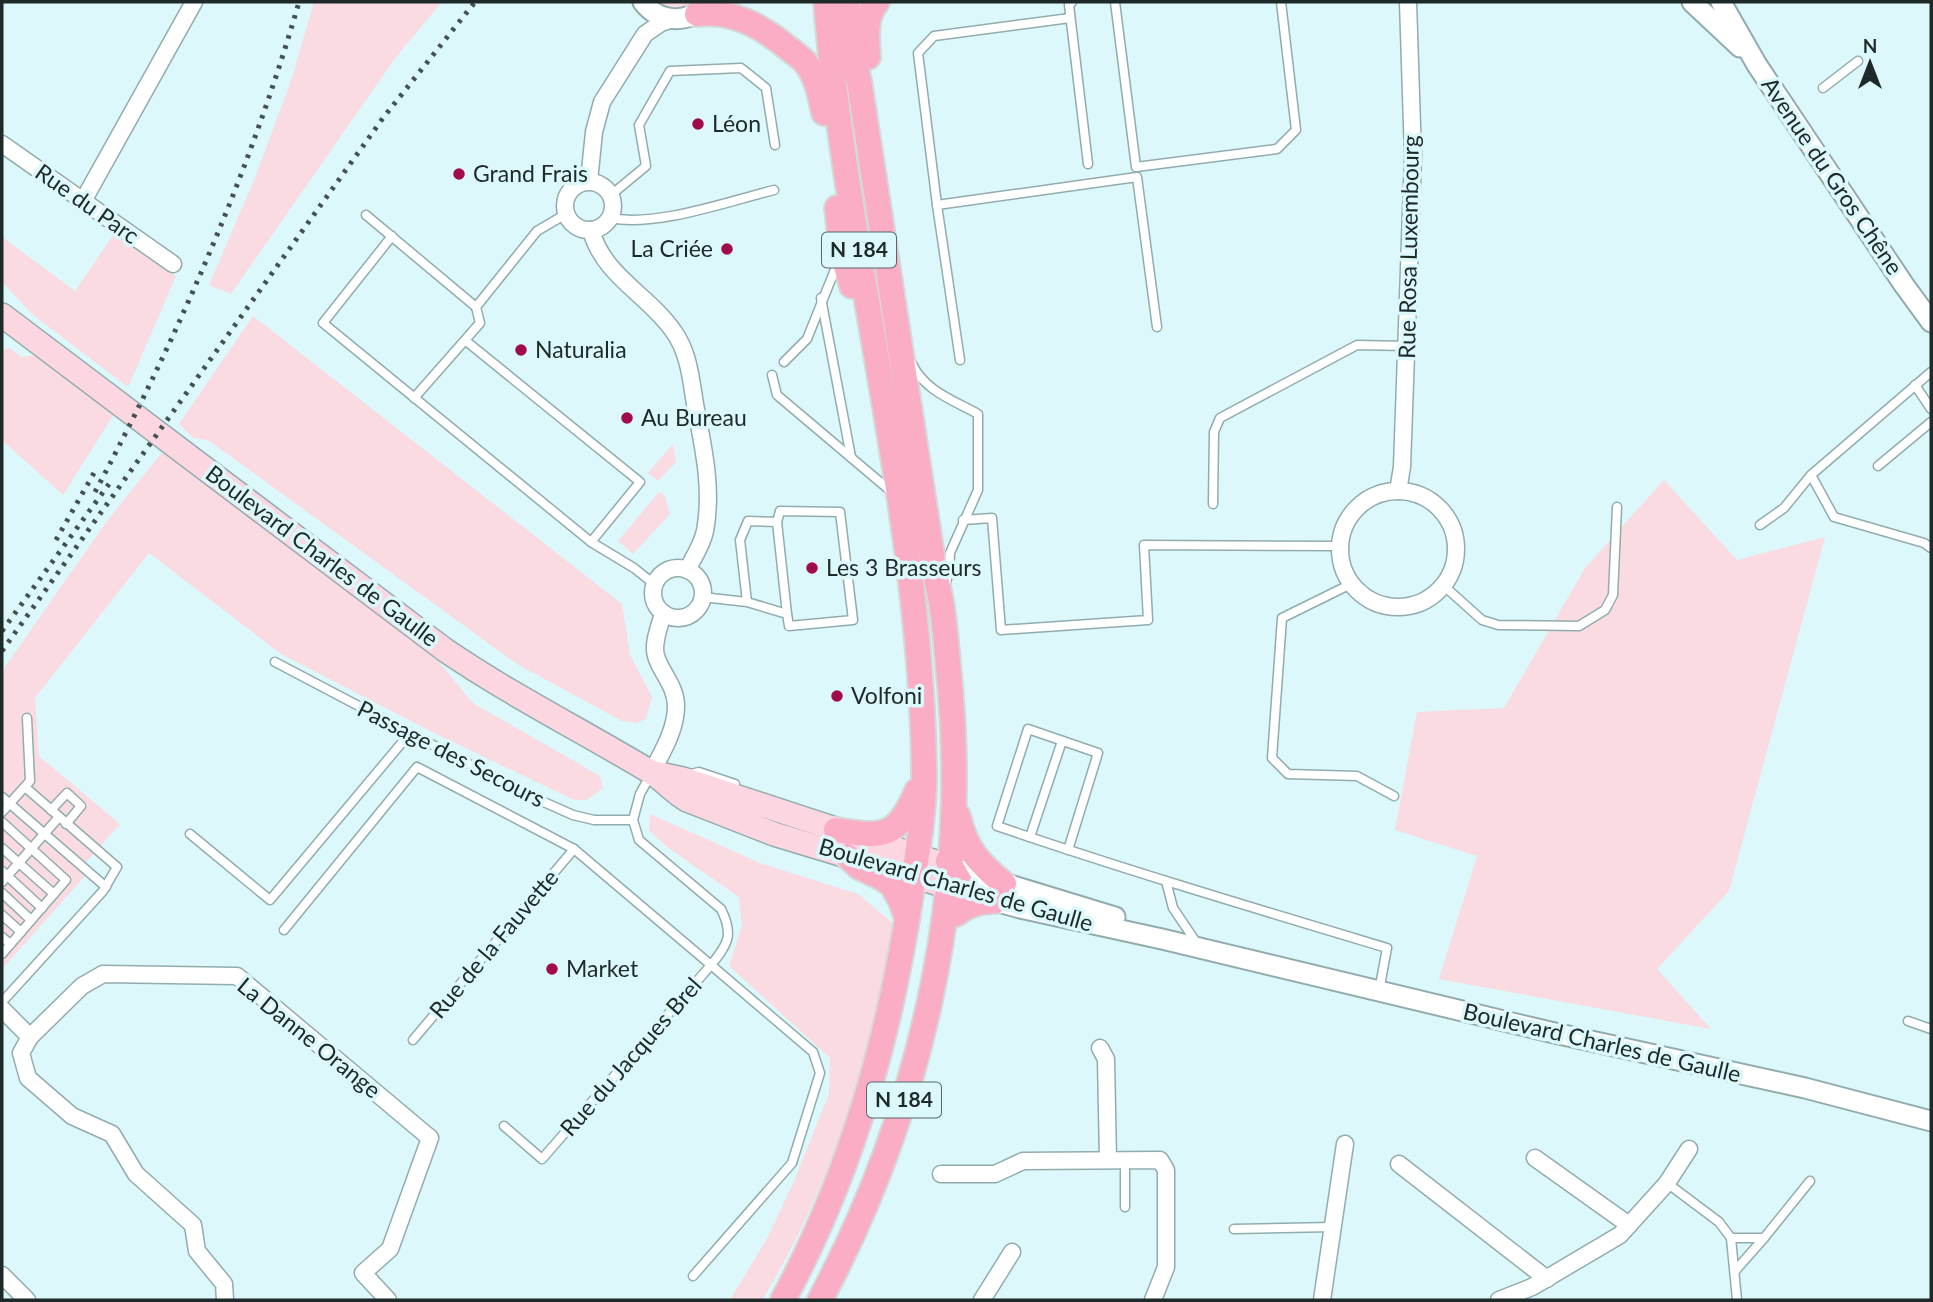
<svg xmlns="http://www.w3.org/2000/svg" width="1933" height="1302" font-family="Lato,sans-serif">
  <rect width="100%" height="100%" fill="#dcf8fa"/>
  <g fill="#fadbe2">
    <polygon points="314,2 442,2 396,57 231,294 209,285 255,178 292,78"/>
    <path d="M656,2H697C683,11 670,11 656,2Z"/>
    <polygon points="116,231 176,276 128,387 33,315 2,282 2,237 75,291"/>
    <polygon points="253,316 622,604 630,655 652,697 646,719 636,723 622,721 517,664 208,440 193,438 179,424"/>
    <polygon points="10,348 21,357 36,355 114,414 63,495 2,440 2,350"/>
    <polygon points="673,444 676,462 658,481 648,473"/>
    <polygon points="163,451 437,660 473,703 600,776 603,788 587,800 574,800 428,730 281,654 149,553 35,698 39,756 120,824 79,870 85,876 2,969 2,671 107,521"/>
    <polygon points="1664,480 1737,560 1825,537 1729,891 1657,969 1711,1029 1439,979 1477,856 1395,830 1417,712 1504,708 1585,568"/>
    <polygon points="659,492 664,494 670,514 633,554 618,541"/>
    <path d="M650,814L760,863L858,894L895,925C886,963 880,1002 870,1040C847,1128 810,1223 762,1300H730L768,1237L794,1181L829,1094L830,1058L729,966L742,926L739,897L667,847L649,830Z"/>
  </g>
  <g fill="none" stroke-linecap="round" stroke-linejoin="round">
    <defs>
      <g id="service">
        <polyline points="1072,2 1069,5 1088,164"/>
        <polyline points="1115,2 1136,167 1277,149 1296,130 1281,2"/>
        <polyline points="1823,88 1858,61"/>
        <polyline points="611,195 646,166 639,125 670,71 741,68 766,88 775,145"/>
        <polyline points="937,205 1137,177 1157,327"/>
        <polyline points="366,215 476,307 537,231 566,214"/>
        <path d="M610,218C657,227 726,202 774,190"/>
        <polyline points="392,236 323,323 591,542 634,568 654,584"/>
        <polyline points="821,298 851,457"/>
        <polyline points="466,341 640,482 591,542"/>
        <polyline points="960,360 937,205 918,53 934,36 1070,18"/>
        <polyline points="784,362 807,339 838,262"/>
        <path d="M912,364C925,391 953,400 978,414V490L950,553L949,573L945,585"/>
        <polyline points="772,375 777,395 893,493"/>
        <polyline points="1915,385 1931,409"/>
        <polyline points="414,398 480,323 476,307"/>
        <polyline points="1878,466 1931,422"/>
        <polyline points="1811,475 1834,517 1924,543 1931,548"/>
        <polyline points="1213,504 1214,432 1220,418 1357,345 1407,346"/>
        <polyline points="963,520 992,518 1001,630 1148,620 1144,545 1340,546"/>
        <polyline points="777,522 787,614"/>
        <polyline points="1760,525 1784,508 1811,475 1931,372"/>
        <polyline points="1351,584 1282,618 1272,758 1288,774 1357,776 1394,796"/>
        <polyline points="1443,585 1482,620 1498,625 1579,626 1605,610 1613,595 1617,507"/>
        <polyline points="702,597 747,602 740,540 748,521 777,522 780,511 840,512 853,620 789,626 787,614 747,602"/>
        <polyline points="275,662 528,795 573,815 594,820 633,820"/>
        <path d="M651,774L640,794L633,820L639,840L721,909C734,935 728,944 711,965L813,1052L820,1073L792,1163L693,1276"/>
        <polyline points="691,774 699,772 735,784"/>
        <polyline points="2,797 106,887"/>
        <polyline points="51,810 67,793 81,806 66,824"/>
        <polyline points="2,812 30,781 27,718"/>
        <polyline points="2,822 66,880 2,954"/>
        <polyline points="190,834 270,900 410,733"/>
        <polyline points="1030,837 1062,741"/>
        <polyline points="2,848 54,894"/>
        <path d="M1068,850L1098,753L1028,729L997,826C1126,870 1257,909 1387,948L1379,991"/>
        <polyline points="2,871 42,908"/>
        <polyline points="1166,881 1173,908 1196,942"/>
        <polyline points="2,882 59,817"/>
        <polyline points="2,893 31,920"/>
        <polyline points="2,915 21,932"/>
        <polyline points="284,930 417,767 574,849 711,965 542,1159 504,1126"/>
        <polyline points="2,937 10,944"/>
        <polyline points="2,1002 103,891 117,867 25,787"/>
        <polyline points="1908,1021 1931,1029"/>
        <polyline points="413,1040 574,849"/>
        <polyline points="1125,1160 1125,1207"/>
        <polyline points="1667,1183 1719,1222 1731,1238 1737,1300"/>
        <polyline points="1234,1229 1332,1227"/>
        <polyline points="1731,1238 1764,1238 1810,1181"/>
        <polyline points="1735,1271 1764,1238"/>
      </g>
      <g id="minor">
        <polyline points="2,144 173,264"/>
        <polyline points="589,181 594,132 602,102 645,34 661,23 673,19"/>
        <circle cx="589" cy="206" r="24"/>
        <polyline points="83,201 194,2"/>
        <path d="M591,230C603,276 649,295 674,332C689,353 691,380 695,404C703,446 713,488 705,531C702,545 694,557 687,570"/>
        <polyline points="1398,491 1402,467 1413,156 1408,2"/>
        <circle cx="1398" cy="549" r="58"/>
        <circle cx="678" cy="593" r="25"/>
        <path d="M652,772C662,752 676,730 676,706C676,686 661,673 656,656C652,643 660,626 663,613"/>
        <polyline points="2,1009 30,1037 21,1053 28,1078 72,1116 112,1134 136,1174 193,1225 197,1251 224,1284 225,1300"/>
        <polyline points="30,1037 82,986 103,974 237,976 430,1138 390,1249 363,1273 388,1300"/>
        <polyline points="1100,1048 1106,1059 1108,1160"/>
        <polyline points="1535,1158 1629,1225"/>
        <polyline points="1399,1164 1547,1279"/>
        <polyline points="941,1174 995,1174 1023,1161 1160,1160 1166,1170 1166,1267 1153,1300"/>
        <polyline points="2,1275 27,1300"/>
        <polyline points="982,1300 1012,1252"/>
        <polyline points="1322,1300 1345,1144"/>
        <polyline points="1499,1300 1532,1287 1620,1235 1667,1183 1689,1149"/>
      </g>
      <g id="tertiary">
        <path d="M643,2C659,23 687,24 706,6"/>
        <polyline points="1692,2 1740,47"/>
        <polyline points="1721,2 1757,65 1904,285 1931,322"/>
        <polyline points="951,867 1115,917"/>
        <polyline points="984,898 1020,908 1162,939 1550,1032 1805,1088 1931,1121"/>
      </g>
      <g id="secondary">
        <path d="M2,315L445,650C511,695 581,730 649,771C663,779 673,792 687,800L774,834L949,887"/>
        <polyline points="655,773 683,779 951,867"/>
      </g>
      <g id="primary">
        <path d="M697,14C732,9 762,27 788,48C793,52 800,57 805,62C817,77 820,95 824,113"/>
        <path d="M868,57C867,38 864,17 877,2"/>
        <polyline points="837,208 842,253 852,286"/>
        <path d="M958,816C966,850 978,862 1004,884"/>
        <path d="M836,830C884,838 897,838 917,791"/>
        <polyline points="847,856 859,867 882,878 892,885 900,899 907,918"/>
        <polyline points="948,861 960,882 971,894"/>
        <path d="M956,914C968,904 980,901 995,901"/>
        <path d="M783,1300C852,1172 889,1039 911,895C917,854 925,811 924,769C921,511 846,259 826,2"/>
        <path d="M820,1300C920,1113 969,897 950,685C946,648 945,610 935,575L859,81L852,53L847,2"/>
      </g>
    </defs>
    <use href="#service" stroke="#92acae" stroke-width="11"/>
    <use href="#minor" stroke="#92acae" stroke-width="19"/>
    <use href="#tertiary" stroke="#92acae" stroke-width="23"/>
    <use href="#secondary" stroke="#92acae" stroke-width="26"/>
    <use href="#primary" stroke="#d6d8d8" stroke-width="28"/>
    <use href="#service" stroke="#fff" stroke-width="8"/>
    <use href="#minor" stroke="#fff" stroke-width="16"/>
    <use href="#tertiary" stroke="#fff" stroke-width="19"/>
    <use href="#secondary" stroke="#fcd6e1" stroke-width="23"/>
    <use href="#primary" stroke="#faadc4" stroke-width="24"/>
    <g stroke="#435151" stroke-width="5" stroke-dasharray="3.5 7" stroke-linecap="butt">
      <path d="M95,492C178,336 250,172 299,2"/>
      <polyline points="56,540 94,473"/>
      <polyline points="2,631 109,484"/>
      <polyline points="2,651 383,118 475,2"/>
    </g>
  </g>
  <g fill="#a10b4e" stroke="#dcf8fa" stroke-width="2.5">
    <circle cx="698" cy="124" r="7"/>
    <circle cx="459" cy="174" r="7"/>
    <circle cx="727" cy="249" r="7"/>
    <circle cx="521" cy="350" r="7"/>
    <circle cx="627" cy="418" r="7"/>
    <circle cx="812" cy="568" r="7"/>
    <circle cx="837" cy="696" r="7"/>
    <circle cx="552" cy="969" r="7"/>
  </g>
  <g text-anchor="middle" stroke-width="7" stroke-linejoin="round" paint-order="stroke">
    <g fill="#dcf8fa" stroke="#576768" stroke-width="2">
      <rect x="822" y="232.5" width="74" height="35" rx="5"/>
      <rect x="867" y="1082.5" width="74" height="35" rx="5"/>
    </g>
    <g font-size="21" font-weight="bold" fill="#1e2929">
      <text x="859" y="257">N 184</text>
      <text x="904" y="1107">N 184</text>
    </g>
    <g font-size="23" fill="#1e2929" stroke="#dcf8fa" text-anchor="start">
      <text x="712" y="132">Léon</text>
      <text x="473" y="182">Grand Frais</text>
      <text x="713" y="257" text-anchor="end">La Criée</text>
      <text x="535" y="358">Naturalia</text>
      <text x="641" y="426">Au Bureau</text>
      <text x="826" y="576">Les 3 Brasseurs</text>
      <text x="851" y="704">Volfoni</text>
      <text x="566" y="977">Market</text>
    </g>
    <g font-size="23" fill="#1e2929" stroke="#dcf8fa">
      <text transform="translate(1832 176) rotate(56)" y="8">Avenue du Gros Chêne</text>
      <text transform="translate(87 204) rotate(35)" y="8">Rue du Parc</text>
      <text transform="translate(1409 247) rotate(-89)" y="8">Rue Rosa Luxembourg</text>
      <text transform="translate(322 556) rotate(37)" y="8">Boulevard Charles de Gaulle</text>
      <text transform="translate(451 754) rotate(27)" y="8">Passage des Secours</text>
      <text transform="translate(956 885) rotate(16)" y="8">Boulevard Charles de Gaulle</text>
      <text transform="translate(494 944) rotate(-50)" y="8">Rue de la Fauvette</text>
      <text transform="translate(309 1038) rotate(39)" y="8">La Danne Orange</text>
      <text transform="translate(1602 1043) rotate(13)" y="8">Boulevard Charles de Gaulle</text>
      <text transform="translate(631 1057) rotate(-49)" y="8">Rue du Jacques Brel</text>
    </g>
  </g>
  <rect width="1933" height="1302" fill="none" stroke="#1e2929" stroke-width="7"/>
  <g transform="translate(1870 63)" stroke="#dcf8fa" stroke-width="5" paint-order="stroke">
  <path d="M0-5L12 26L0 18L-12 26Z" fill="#1e2929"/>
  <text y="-10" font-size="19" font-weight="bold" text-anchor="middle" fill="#1e2929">N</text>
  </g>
</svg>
